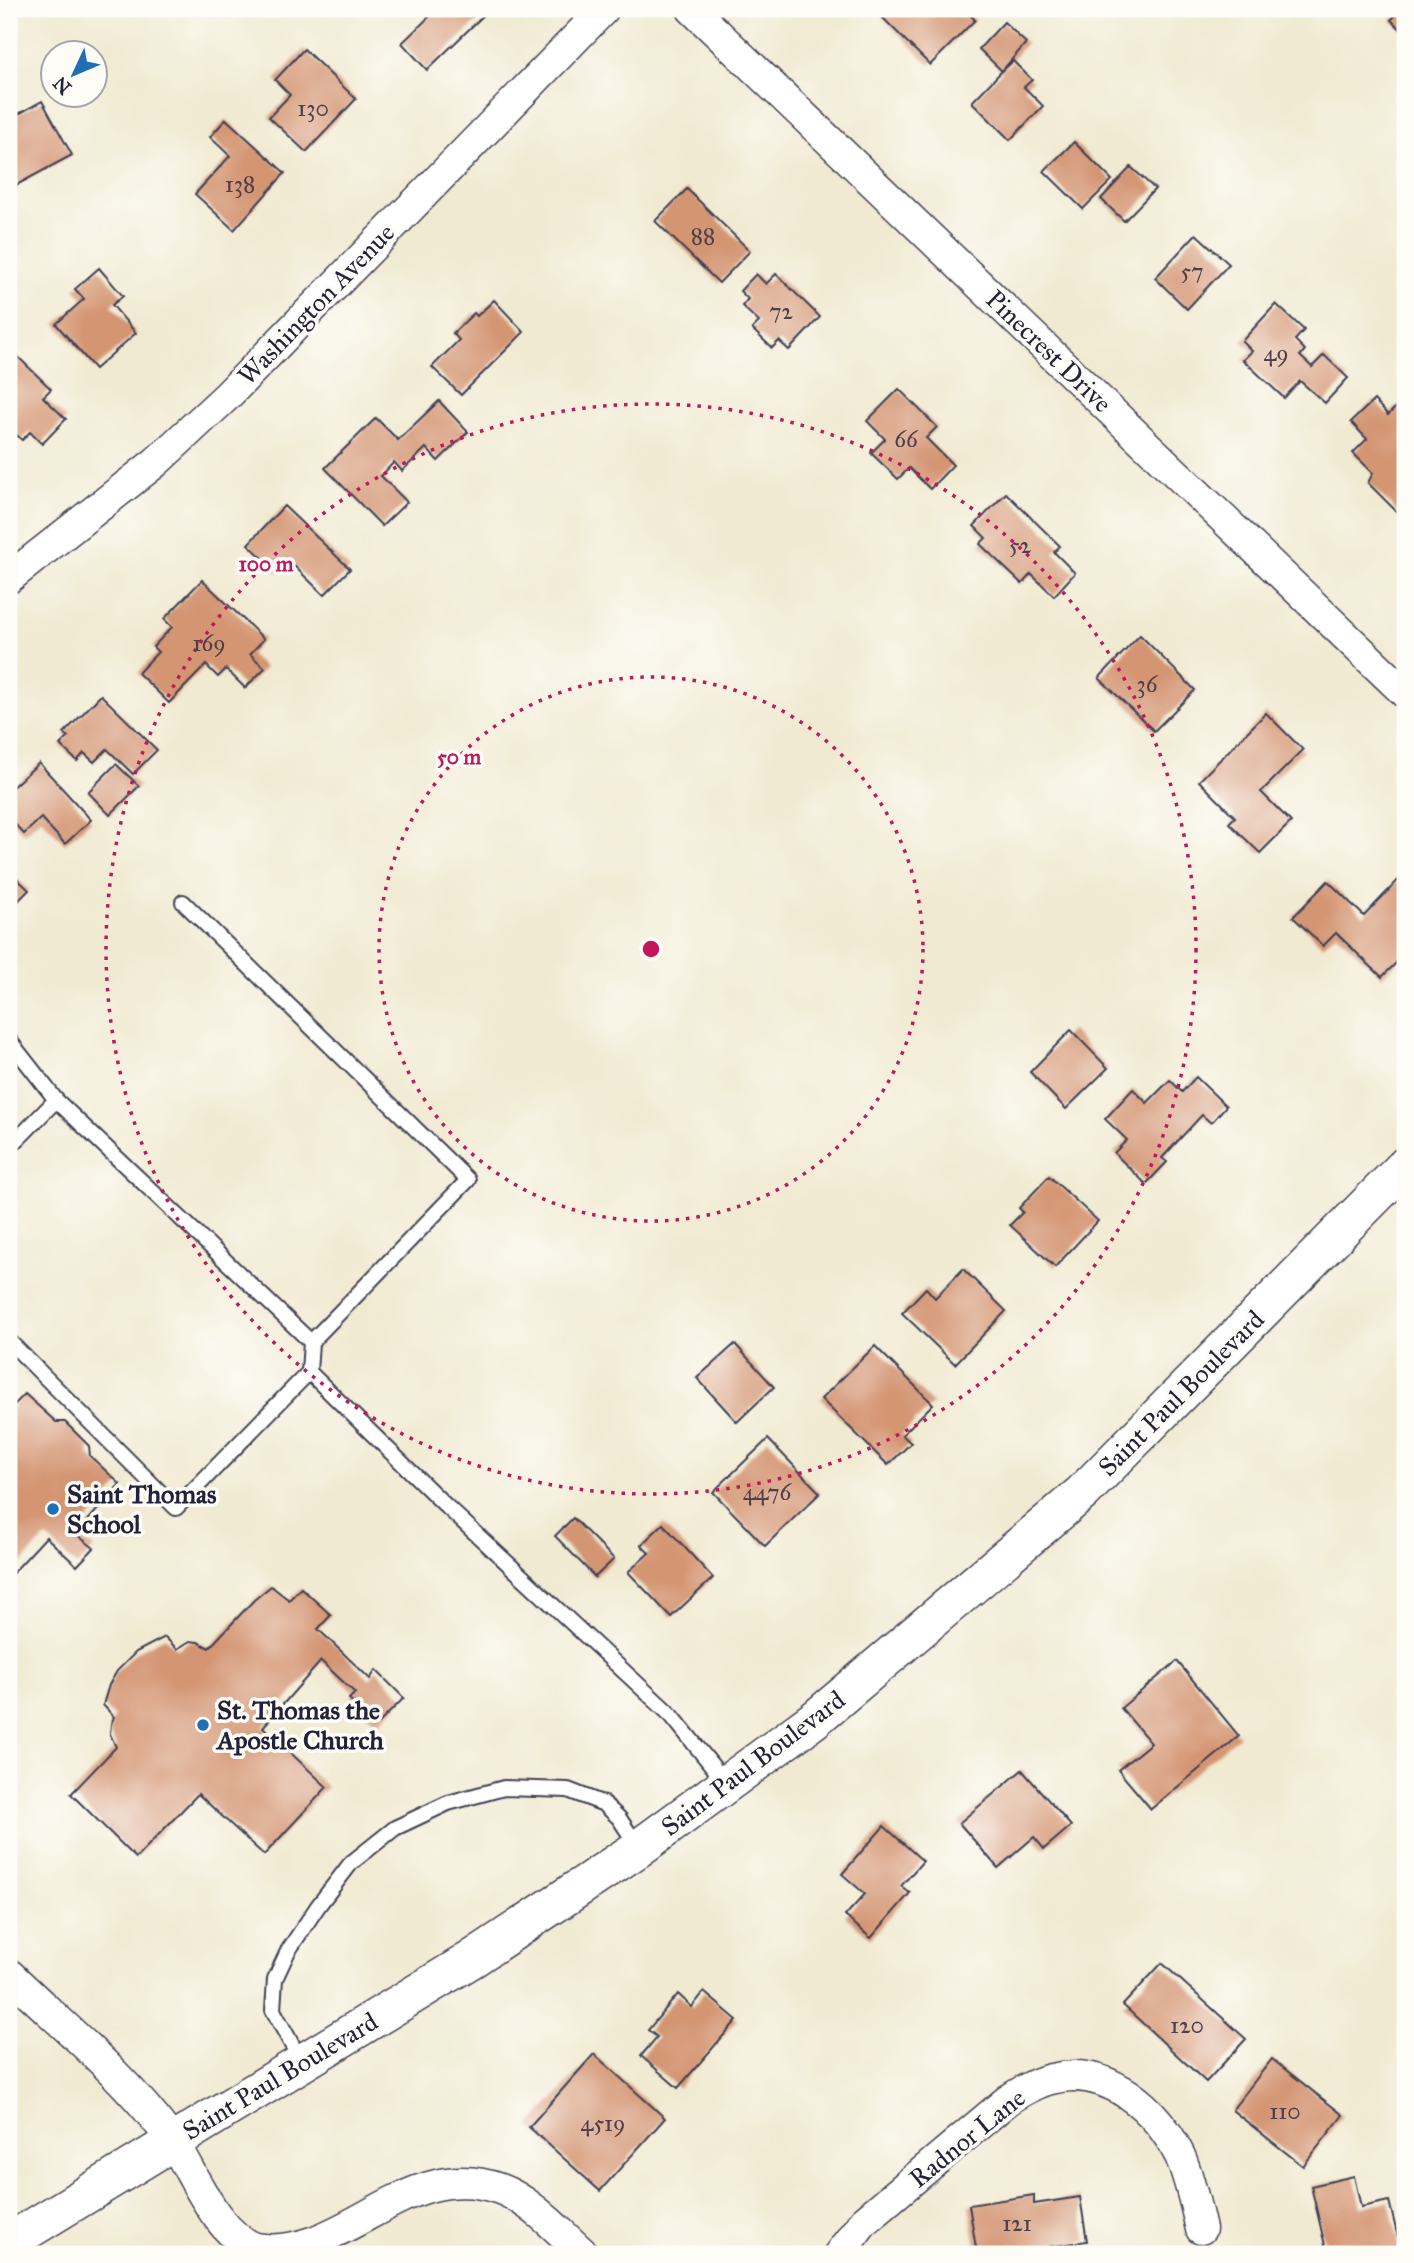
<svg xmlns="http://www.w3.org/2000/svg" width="1414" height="2263" font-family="'IM FELL Great Primer',serif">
  <rect width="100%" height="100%" fill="#fdfcf7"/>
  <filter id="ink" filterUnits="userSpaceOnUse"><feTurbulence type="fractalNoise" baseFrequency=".0143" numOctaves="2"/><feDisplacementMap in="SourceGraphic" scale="14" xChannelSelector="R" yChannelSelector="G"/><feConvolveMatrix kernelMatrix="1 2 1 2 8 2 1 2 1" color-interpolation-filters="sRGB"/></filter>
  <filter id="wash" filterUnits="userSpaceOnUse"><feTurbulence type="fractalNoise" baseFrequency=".00686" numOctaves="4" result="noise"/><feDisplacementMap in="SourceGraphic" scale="28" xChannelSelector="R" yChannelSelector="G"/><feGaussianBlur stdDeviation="1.57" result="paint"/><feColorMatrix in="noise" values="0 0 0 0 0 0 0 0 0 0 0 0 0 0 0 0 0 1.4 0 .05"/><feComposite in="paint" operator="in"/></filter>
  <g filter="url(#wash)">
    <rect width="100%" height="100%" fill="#f1ead2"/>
    <g id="blocks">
      <g fill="#d49573">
        <polygon points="421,9 490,9 427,70 402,43 429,17"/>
        <polygon points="890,9 965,9 975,20 930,65 882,17"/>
        <polygon points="1402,9 1405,9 1405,33 1391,20"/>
        <polygon points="1004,22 1026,43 1002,71 1013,61 1032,80 1024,87 1043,106 1010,140 972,102 1002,71 979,49"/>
        <polygon points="304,49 356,99 306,152 269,117 290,95 275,80"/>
        <polygon points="42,101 72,155 9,189 9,119"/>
        <polygon points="226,119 285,173 234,230 195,194 230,156 210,137"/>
        <polygon points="1074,142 1112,180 1083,209 1044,171"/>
        <polygon points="1131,167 1155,189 1124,221 1101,199"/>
        <polygon points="687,189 750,251 719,283 655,221"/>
        <polygon points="1196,234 1229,264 1187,309 1155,278"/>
        <polygon points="99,268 123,296 112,305 136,333 95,369 56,324 84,299 75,289"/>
        <polygon points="756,274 766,284 776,274 820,317 789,350 779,341 772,348 752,329 759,322 742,306 748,299 740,291"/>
        <polygon points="494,300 524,332 461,395 432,367 459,340 453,333 474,313 477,316"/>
        <polygon points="1276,304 1304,330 1295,340 1305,350 1300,356 1312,367 1324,355 1348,378 1325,403 1300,381 1284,398 1243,360 1252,351 1242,341"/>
        <polygon points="9,348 51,389 43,397 66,419 42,444 30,432 22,440 9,428"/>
        <polygon points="899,389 937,427 926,438 953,465 930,489 909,468 898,479 871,453 885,439 867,421"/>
        <polygon points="1374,400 1388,415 1398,405 1405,413 1405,435 1402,438 1405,441 1405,520 1368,483 1373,473 1353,453 1367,439 1351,422"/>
        <polygon points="439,401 468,432 438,461 426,448 402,471 394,462 381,476 407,502 382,526 325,468 376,418 398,440"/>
        <polygon points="1006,493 1060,546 1054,552 1075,573 1054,596 1031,574 1022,584 980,544 986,538 974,526"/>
        <polygon points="284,506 350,569 324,595 289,561 278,573 248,544"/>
        <polygon points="202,580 264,639 250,654 265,668 245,688 226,669 218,677 206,665 169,703 138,673 158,652 153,647 172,627 164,619"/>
        <polygon points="1140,635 1195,690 1154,731 1099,678"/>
        <polygon points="101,695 157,750 133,774 107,749 94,762 84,753 77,761 60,745 68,737 64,733"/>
        <polygon points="1266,713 1303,750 1261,792 1291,822 1260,853 1229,823 1235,817 1199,781"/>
        <polygon points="39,763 91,820 65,844 41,818 24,834 9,818 9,790"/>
        <polygon points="116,764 139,786 110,815 88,792"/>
        <polygon points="9,871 29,890 9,910"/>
        <polygon points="1405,873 1405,954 1382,977 1336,933 1323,946 1293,917 1328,881 1364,916"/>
        <polygon points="1071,1030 1108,1068 1066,1109 1030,1072"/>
        <polygon points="1196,1077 1226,1106 1211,1123 1202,1115 1162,1158 1167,1162 1146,1184 1114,1153 1127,1140 1105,1119 1133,1089 1147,1103 1170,1080 1182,1092"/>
        <polygon points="1049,1176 1098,1221 1055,1267 1010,1225 1023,1212 1019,1208"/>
        <polygon points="963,1269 1006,1311 955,1364 902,1313 926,1288 935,1298"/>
        <polygon points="735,1344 774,1387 737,1422 697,1378"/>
        <polygon points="875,1346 933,1404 902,1435 911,1443 888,1465 821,1399"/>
        <polygon points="25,1394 56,1422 65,1422 89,1446 90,1456 120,1484 76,1534 94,1548 77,1566 46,1537 9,1577 9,1410"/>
        <polygon points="768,1439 820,1493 765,1546 713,1492"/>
        <polygon points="573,1518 614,1559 595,1577 555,1536"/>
        <polygon points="663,1524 713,1578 671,1617 628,1572 649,1553 641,1545"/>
        <polygon points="271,1586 289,1600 301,1588 331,1615 318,1629 370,1679 376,1670 404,1698 378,1724 349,1699 355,1693 321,1661 263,1727 327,1787 264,1855 198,1794 136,1858 71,1794 116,1747 110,1734 111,1724 114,1717 103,1705 109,1685 117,1671 136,1652 165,1637 177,1649 190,1641 198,1642 209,1648 254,1600"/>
        <polygon points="1177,1661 1239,1736 1151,1809 1118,1770 1151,1743 1121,1708"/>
        <polygon points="1022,1770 1071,1826 1044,1849 1034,1837 998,1868 959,1823"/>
        <polygon points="884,1826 923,1861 901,1886 910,1893 871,1938 845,1916 865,1894 842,1874"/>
        <polygon points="1162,1963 1246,2039 1206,2082 1123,2005"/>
        <polygon points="704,1992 737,2020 678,2088 641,2056 657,2037 648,2030 678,1994 692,2007"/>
        <polygon points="594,2054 665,2118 600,2191 529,2127"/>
        <polygon points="1272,2059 1343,2115 1303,2166 1232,2110"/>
        <polygon points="1354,2176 1361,2207 1389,2201 1402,2254 1327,2254 1311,2186"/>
        <polygon points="1034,2195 1034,2204 1080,2197 1087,2241 1048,2247 1049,2254 977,2254 969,2205"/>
      </g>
    </g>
  </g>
  <g filter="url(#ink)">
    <use href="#blocks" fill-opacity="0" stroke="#414052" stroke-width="2"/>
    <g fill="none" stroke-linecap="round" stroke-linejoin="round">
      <defs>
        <g id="service">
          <polyline points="183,902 468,1180 311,1342"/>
          <polyline points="9,1040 56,1100 311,1342 309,1372 445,1505 672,1716 726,1783"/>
          <polyline points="9,1148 56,1100"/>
          <polyline points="9,1341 176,1508 309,1372"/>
          <polyline points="302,2063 273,2010 275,1979 288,1951 318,1906 351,1863 395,1828 448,1803 504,1788 568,1790 604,1804 619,1818 638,1847"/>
        </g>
        <g id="minor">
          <polyline points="692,9 1405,693"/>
          <polyline points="9,578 156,462 228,395 604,9"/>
          <path d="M9,1974C63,2026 129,2080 172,2141C194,2173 216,2235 256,2248C342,2263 406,2154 500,2189C532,2201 559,2232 584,2254"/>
          <path d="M839,2254L864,2221L1008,2100C1022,2091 1035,2083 1051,2079C1107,2064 1157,2109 1180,2156C1190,2179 1195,2204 1201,2229"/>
        </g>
        <polyline id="tertiary" points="9,2242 472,1959 639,1848 815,1719 1082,1493 1405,1166"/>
      </defs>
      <use href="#service" stroke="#414052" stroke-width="18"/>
      <use href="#minor" stroke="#414052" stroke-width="33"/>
      <use href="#tertiary" stroke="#414052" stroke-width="40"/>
      <use href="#service" stroke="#fff" stroke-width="14"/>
      <use href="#minor" stroke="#fff" stroke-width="30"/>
      <use href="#tertiary" stroke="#fff" stroke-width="37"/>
    </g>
  </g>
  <g fill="none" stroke="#c2185b" stroke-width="3.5" stroke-dasharray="3.5 7">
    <circle cx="651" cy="949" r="272"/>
    <circle cx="651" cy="949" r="545"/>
  </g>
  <g fill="#1f6fb2" stroke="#fdfcf7" stroke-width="2.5">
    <circle cx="53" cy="1509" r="7"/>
    <circle cx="203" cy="1725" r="7"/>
  </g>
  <g text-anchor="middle" stroke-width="7" stroke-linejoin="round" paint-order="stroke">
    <g font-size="23" fill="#4e3f49">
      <text x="313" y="116">130</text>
      <text x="240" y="192">138</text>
      <text x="703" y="244">88</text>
      <text x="1192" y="279">57</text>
      <text x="781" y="319">72</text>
      <text x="1276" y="361">49</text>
      <text x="906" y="447">66</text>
      <text x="1020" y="553">52</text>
      <text x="209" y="651">169</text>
      <text x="1147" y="692">36</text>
      <text x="767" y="1500">4476</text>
      <text x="1187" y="2033">120</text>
      <text x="1285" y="2119">110</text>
      <text x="603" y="2131">4519</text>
      <text x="1017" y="2231">121</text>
    </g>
    <g font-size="26" fill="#22223b" stroke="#fdfcf7">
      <text transform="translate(316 304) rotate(-46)" y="9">Washington Avenue</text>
      <text transform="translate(1049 351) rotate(44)" y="9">Pinecrest Drive</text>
      <text transform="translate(1181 1393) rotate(-45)" y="9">Saint Paul Boulevard</text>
      <text transform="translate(753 1763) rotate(-37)" y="9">Saint Paul Boulevard</text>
      <text transform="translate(280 2076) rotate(-31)" y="9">Saint Paul Boulevard</text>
      <text transform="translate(967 2138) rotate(-39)" y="9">Radnor Lane</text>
    </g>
    <g font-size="26" font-weight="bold" fill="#22223b" stroke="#fdfcf7" text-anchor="start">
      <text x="67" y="1503">Saint Thomas<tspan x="67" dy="30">School</tspan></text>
      <text x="217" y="1719">St. Thomas the<tspan x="217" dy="30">Apostle Church</tspan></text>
    </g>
  </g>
  <circle cx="651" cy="949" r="10" fill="#c2185b" stroke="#fdfcf7" stroke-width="3.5"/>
  <g font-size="21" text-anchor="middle" font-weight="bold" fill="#c2185b" stroke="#fdfcf7" stroke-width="7" stroke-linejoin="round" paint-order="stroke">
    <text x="266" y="571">100 m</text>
    <text x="459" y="764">50 m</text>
  </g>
  <rect width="1414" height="2263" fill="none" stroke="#fdfcf7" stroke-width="35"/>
  <g transform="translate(74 74) rotate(226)"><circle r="33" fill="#fdfcf7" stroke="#a5a5ac" stroke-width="2"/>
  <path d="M0-5L12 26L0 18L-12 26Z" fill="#1f6fb2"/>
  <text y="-10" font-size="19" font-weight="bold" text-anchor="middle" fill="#22223b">N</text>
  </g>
</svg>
